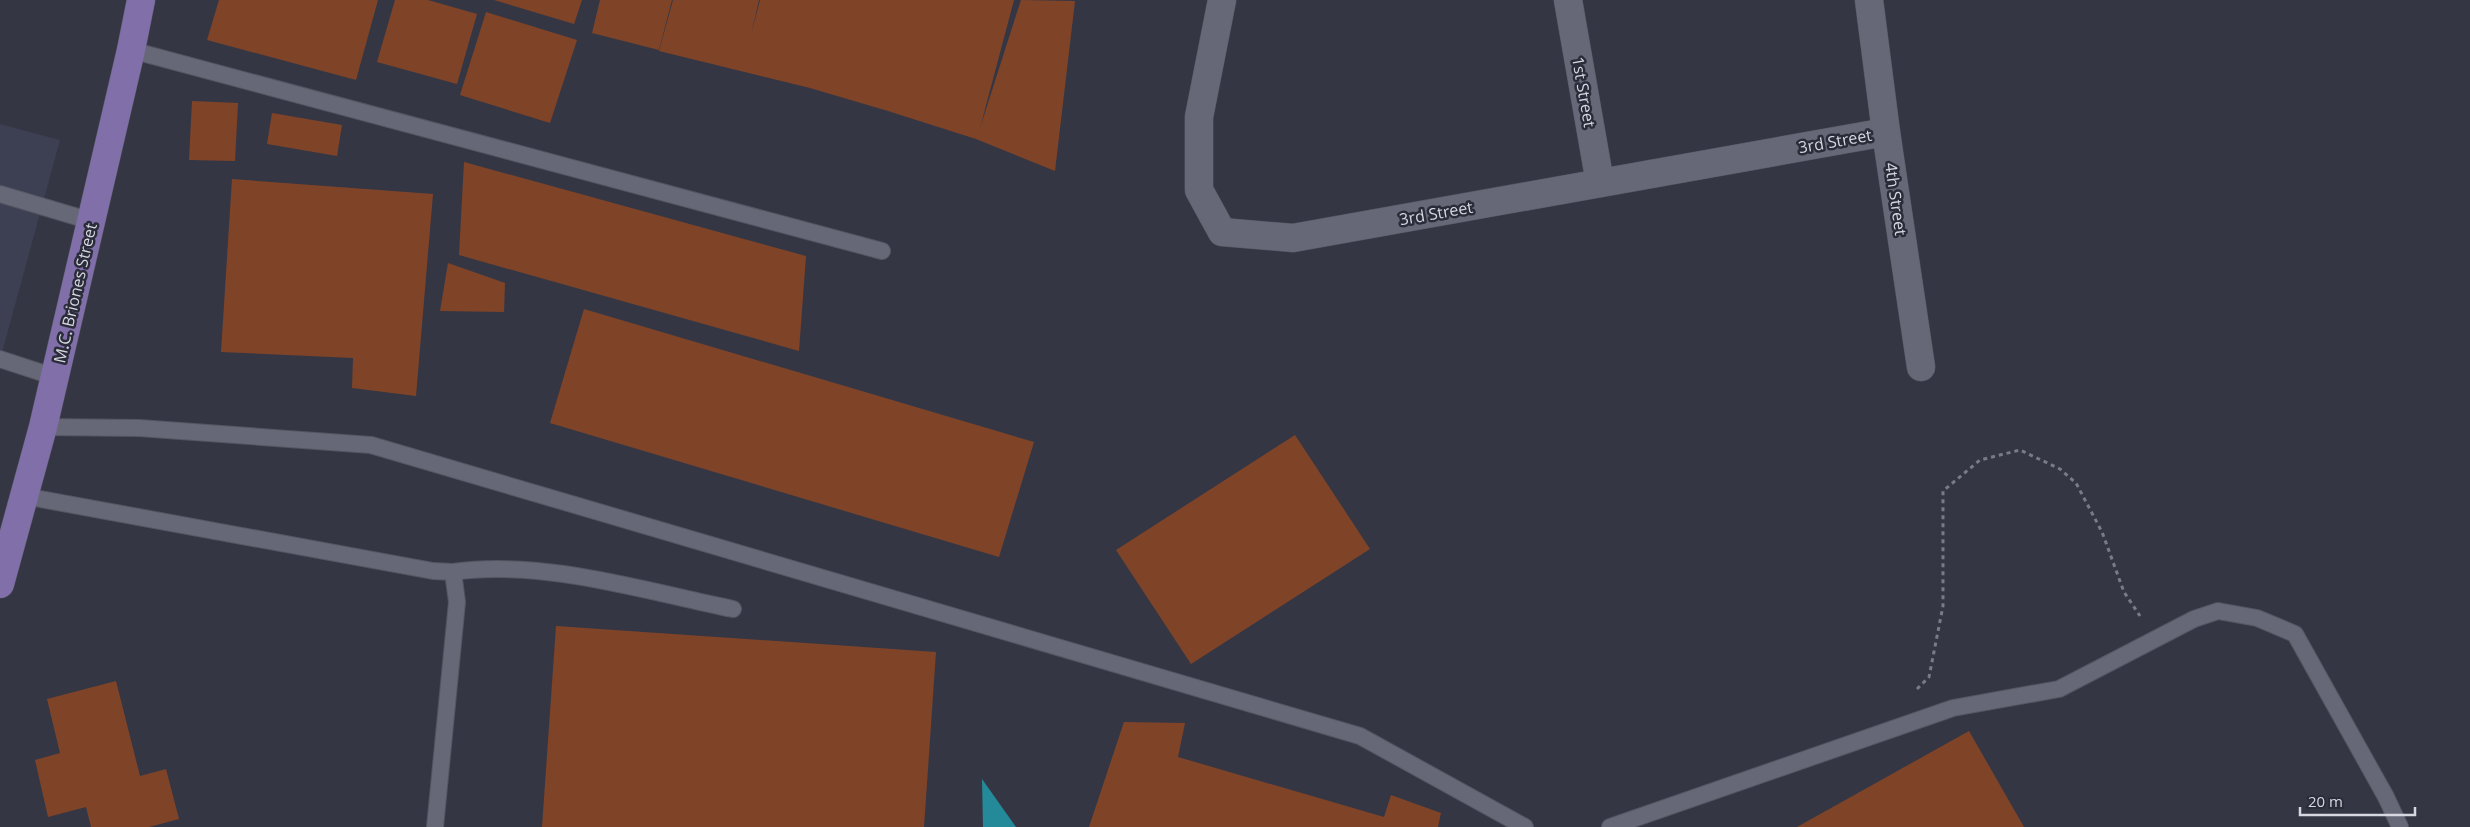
<svg xmlns="http://www.w3.org/2000/svg" width="2470" height="827" font-family="'Open Sans',sans-serif">
  <rect width="100%" height="100%" fill="#353644"/>
  <polygon fill="#3d3f53" points="0,124 60,140 0,360"/>
  <polygon fill="#248a99" points="982,779 1016,827 983,827"/>
  <g fill="#7f4428">
    <polygon points="219,0 378,0 356,80 207,40"/>
    <polygon points="395,0 428,0 477,14 457,84 377,62"/>
    <polygon points="494,0 582,0 574,24"/>
    <polygon points="600,0 672,0 659,50 592,33"/>
    <polygon points="673,0 759,0 751,35 760,0 1014,0 980,128 1021,0 1075,1 1055,171 976,139 888,111 810,88 659,51"/>
    <polygon points="486,12 577,40 550,123 460,95"/>
    <polygon points="192,101 238,103 235,161 189,160"/>
    <polygon points="272,113 342,125 337,156 267,144"/>
    <polygon points="464,162 806,256 799,351 459,255"/>
    <polygon points="232,179 433,194 416,396 352,388 353,358 221,352"/>
    <polygon points="448,263 505,283 504,312 440,311"/>
    <polygon points="584,309 1034,442 999,557 550,423"/>
    <polygon points="1295,435 1370,549 1191,664 1116,550"/>
    <polygon points="556,626 936,652 924,827 542,827"/>
    <polygon points="116,681 140,776 166,769 179,819 149,827 91,827 86,807 48,817 35,760 60,753 47,699"/>
    <polygon points="1124,722 1185,723 1178,757 1384,817 1391,795 1441,813 1438,827 1089,827"/>
    <polygon points="1969,731 2024,827 1797,827"/>
  </g>
  <g fill="none" stroke-linecap="round" stroke-linejoin="round">
    <defs>
      <g id="lane">
        <polyline points="131,50 882,251"/>
        <polyline points="0,194 91,221"/>
        <polyline points="0,359 55,377"/>
        <polyline points="43,427 139,428 371,445 1360,736 1525,827"/>
        <polyline points="24,496 433,571 453,572 457,602 435,827"/>
        <path d="M453,572C543,559 644,591 733,609"/>
        <polyline points="1610,827 1953,708 2059,689 2194,619 2218,611 2257,618 2295,634 2386,797 2400,827"/>
      </g>
      <g id="street">
        <polyline points="1222,0 1199,117 1199,190 1222,232 1293,238 1886,132"/>
        <polyline points="1568,0 1600,183"/>
        <polyline points="1869,0 1886,132 1921,367"/>
      </g>
      <polyline id="primary" points="0,584 43,427 131,50 141,0"/>
    </defs>
    <use href="#lane" stroke="#545561" stroke-width="18"/>
    <use href="#street" stroke="#545561" stroke-width="29"/>
    <use href="#primary" stroke="#545561" stroke-width="29"/>
    <polyline stroke="#7a7b87" stroke-width="3" stroke-dasharray="4 4" stroke-linecap="butt" points="1917,689 1929,677 1943,606 1943,491 1980,460 2020,450 2060,469 2076,483 2102,532 2124,592 2140,616"/>
    <use href="#lane" stroke="#666878" stroke-width="16"/>
    <use href="#street" stroke="#666878" stroke-width="28"/>
    <use href="#primary" stroke="#816faa" stroke-width="28"/>
  </g>
  <g text-anchor="middle" stroke-width="5" stroke-linejoin="round" paint-order="stroke">
    <g font-size="16" fill="#d6d7e0" stroke="#2b2c3a">
      <text transform="translate(1584 92) rotate(80)" y="6">1st Street</text>
      <text transform="translate(1835 141) rotate(-10)" y="6">3rd Street</text>
      <text transform="translate(1896 199) rotate(82)" y="6">4th Street</text>
      <text transform="translate(1436 213) rotate(-10)" y="6">3rd Street</text>
      <text transform="translate(75 293) rotate(-77)" y="6">M.C. Briones Street</text>
    </g>
  </g>
  <path d="M2300 807v8h115v-8" fill="none" stroke="#d6d7e0" stroke-width="2.5"/>
  <text x="2308" y="807" font-size="15" fill="#d6d7e0" stroke="#2b2c3a" stroke-width="4" paint-order="stroke">20 m</text>
</svg>
